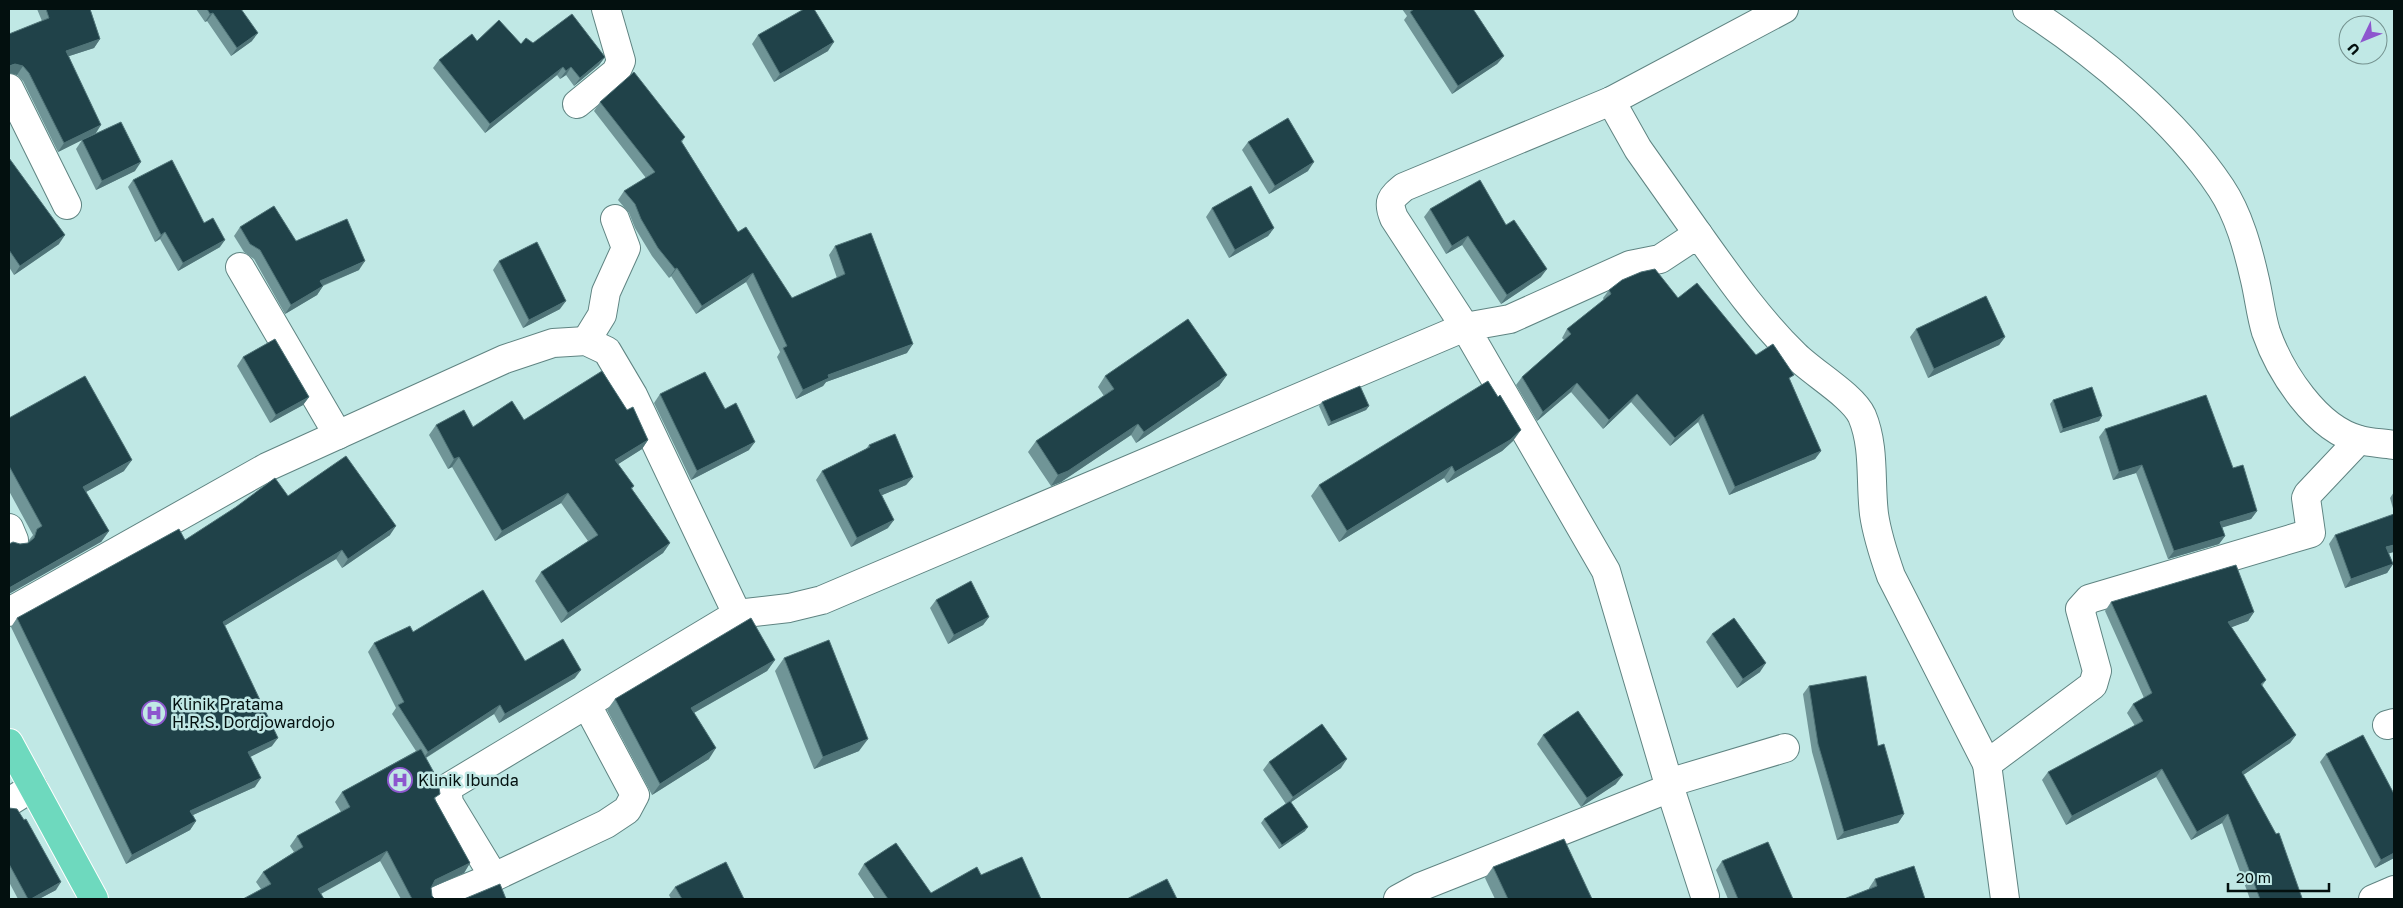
<svg xmlns="http://www.w3.org/2000/svg" width="2403" height="908" font-family="'Golos Text',sans-serif">
  <rect width="100%" height="100%" fill="#c0e8e5"/>
  <g fill="none" stroke-linecap="round" stroke-linejoin="round">
    <defs>
      <g id="minor">
        <path d="M2027,9C2096,54 2176,120 2221,188C2239,215 2248,249 2255,280C2259,297 2261,316 2266,332C2280,372 2316,429 2360,440C2371,443 2383,443 2394,445"/>
        <polyline points="9,88 67,205"/>
        <polyline points="1611,101 1638,149 1698,234"/>
        <polyline points="577,104 616,72 621,61 606,9"/>
        <polyline points="240,267 338,435"/>
        <polyline points="586,341 602,315 606,292 626,248 615,219"/>
        <polyline points="9,528 14,540"/>
        <polyline points="9,612 267,467 505,359 553,343 586,341 607,351 633,395 737,614 447,788 449,803 494,877 440,899"/>
        <path d="M737,614L789,608L822,600L1465,327L1394,218C1387,201 1391,198 1404,187L1611,101L1784,9"/>
        <polyline points="2387,725 2394,723"/>
        <polyline points="1668,783 1785,748"/>
        <polyline points="1670,788 1705,896"/>
        <polyline points="9,802 33,787"/>
        <polyline points="494,877 606,824 627,810 635,795 587,705"/>
        <path d="M1398,899L1420,887L1670,788L1606,571L1465,327L1510,319L1630,265L1660,259L1698,234C1728,276 1758,319 1795,355C1813,373 1853,396 1862,416C1875,447 1870,481 1874,514C1877,535 1884,556 1891,576L1987,764"/>
        <polyline points="2005,899 1987,764 2093,685 2097,671 2080,609 2089,599 2311,533 2306,498 2308,494 2359,440"/>
        <polyline points="2373,899 2394,890"/>
      </g>
      <polyline id="major" points="9,743 94,899"/>
    </defs>
    <use href="#minor" stroke="#5f8482" stroke-width="30"/>
    <use href="#major" stroke="#fff" stroke-width="30"/>
    <use href="#minor" stroke="#fff" stroke-width="28"/>
    <use href="#major" stroke="#6ed9be" stroke-width="28"/>
  </g>
  <g fill="#709597">
    <polygon points="37,9 90,9 100,39 94,48 69,56 96,133 58,152 23,81 17,75 10,72 42,21"/>
    <polygon points="196,9 241,9 252,41 231,56 207,21 205,22"/>
    <polygon points="1402,9 1473,9 1504,56 1497,64 1452,94 1404,20 1407,16"/>
    <polygon points="758,35 828,51 774,82 752,44"/>
    <polygon points="477,41 521,44 533,43 605,57 599,65 574,86 566,75 560,79 557,75 485,133 433,68 439,60"/>
    <polygon points="600,102 685,137 682,142 738,232 792,298 837,278 829,255 835,246 907,353 826,382 823,386 796,399 777,357 780,352 746,282 696,314 671,276 669,278 652,256 635,228 629,213 618,200 624,191 646,178 594,111"/>
    <polygon points="82,140 135,171 96,190 76,149"/>
    <polygon points="1248,142 1308,171 1269,194 1242,150"/>
    <polygon points="9,158 59,244 14,275 9,267"/>
    <polygon points="133,180 204,223 220,247 178,271 160,239 155,242 128,187"/>
    <polygon points="1212,208 1274,228 1268,236 1229,258 1206,217"/>
    <polygon points="1430,209 1506,225 1541,277 1501,304 1462,245 1446,254 1424,217"/>
    <polygon points="240,227 296,241 359,270 323,286 317,295 285,314 254,259 244,252 234,236"/>
    <polygon points="499,261 560,309 523,328 493,270"/>
    <polygon points="1609,290 1678,298 1790,380 1821,451 1815,459 1729,495 1698,422 1670,446 1631,402 1603,429 1571,392 1537,421 1516,385 1522,377 1564,340 1562,338 1567,329 1604,300 1603,298"/>
    <polygon points="1916,329 2005,337 1999,345 1928,378 1910,337"/>
    <polygon points="243,357 309,397 303,405 270,423 237,366"/>
    <polygon points="1227,375 1219,386 1136,443 1131,435 1061,482 1051,486 1028,452 1036,441 1104,396 1098,387 1105,376"/>
    <polygon points="660,394 725,409 749,450 691,480 654,403"/>
    <polygon points="2053,400 2102,416 2099,421 2060,433 2050,404"/>
    <polygon points="1322,402 1369,406 1366,410 1328,426 1319,406"/>
    <polygon points="627,410 648,440 642,449 618,464 634,486 632,489 670,543 663,553 561,623 535,581 541,572 588,541 561,503 495,541 452,467 448,469 429,435 436,425 473,427 524,420"/>
    <polygon points="9,418 124,471 86,492 109,531 101,542 20,544 28,543 29,540 33,535 9,491"/>
    <polygon points="2105,429 2233,468 2257,511 2251,519 2222,527 2225,536 2219,544 2168,559 2136,473 2113,480 2099,437"/>
    <polygon points="1513,441 1502,451 1447,483 1444,478 1339,542 1311,496 1319,485"/>
    <polygon points="869,445 913,477 906,485 882,495 888,528 851,547 816,480 822,471 866,449"/>
    <polygon points="2394,492 2394,512 2390,498"/>
    <polygon points="288,496 390,535 342,568 336,559 224,626 272,746 250,757 255,787 193,815 196,821 190,830 126,864 11,627 17,618 185,540"/>
    <polygon points="2335,535 2389,554 2393,564 2387,573 2345,588 2329,544"/>
    <polygon points="936,600 989,617 983,625 948,644 930,608"/>
    <polygon points="2111,602 2254,612 2248,621 2231,627 2266,680 2262,686 2296,735 2290,743 2243,775 2302,898 2301,899 2250,899 2222,823 2191,840 2156,777 2066,825 2042,780 2048,772 2135,726 2127,713 2133,704 2144,698 2105,611"/>
    <polygon points="413,632 525,661 575,678 499,723 494,714 426,758 436,801 470,863 464,873 431,888 432,896 435,899 401,899 380,861 321,894 261,889 256,882 263,872 294,852 290,846 297,836 341,812 335,802 342,792 416,751 392,714 396,708 368,652 374,643"/>
    <polygon points="1712,634 1760,672 1737,688 1706,642"/>
    <polygon points="784,658 859,751 814,769 775,671"/>
    <polygon points="775,660 767,671 694,713 709,759 652,795 607,710 615,699"/>
    <polygon points="1809,686 1878,746 1904,814 1898,823 1837,840 1812,752 1803,694"/>
    <polygon points="1543,735 1616,784 1581,807 1537,744"/>
    <polygon points="2326,754 2394,794 2394,858 2375,868 2320,762"/>
    <polygon points="1269,762 1341,768 1291,802 1305,831 1279,849 1261,823 1264,819 1286,804 1263,770"/>
    <polygon points="9,808 24,820 56,890 39,899 18,899 9,882"/>
    <polygon points="1722,861 1793,899 1728,899 1716,870"/>
    <polygon points="864,864 931,893 981,875 1041,899 875,899 858,874"/>
    <polygon points="1493,867 1592,899 1495,899 1485,878"/>
    <polygon points="1875,879 1925,899 1869,889 1869,888"/>
    <polygon points="675,887 744,899 671,899 669,895"/>
  </g>
  <g fill="#507478">
    <polygon points="213,13 207,21 205,22 210,14"/>
    <polygon points="258,33 252,41 231,56 237,48"/>
    <polygon points="100,39 94,48 60,59 66,51"/>
    <polygon points="834,42 828,51 774,82 780,74"/>
    <polygon points="1504,56 1497,64 1452,94 1458,86"/>
    <polygon points="605,57 599,65 574,86 580,78"/>
    <polygon points="15,64 23,66 17,75 9,73 9,66"/>
    <polygon points="563,67 557,75 485,133 490,124"/>
    <polygon points="571,67 566,75 560,79 566,71"/>
    <polygon points="101,125 96,133 58,152 64,143"/>
    <polygon points="141,162 135,171 96,190 102,181"/>
    <polygon points="1314,162 1308,171 1269,194 1275,186"/>
    <polygon points="1274,228 1268,236 1229,258 1235,250"/>
    <polygon points="165,232 160,239 155,242 161,235"/>
    <polygon points="65,235 59,244 14,275 20,266"/>
    <polygon points="1468,236 1462,245 1446,254 1452,246"/>
    <polygon points="225,240 220,247 178,271 183,263"/>
    <polygon points="365,261 359,270 314,289 320,281"/>
    <polygon points="677,268 671,276 669,278 675,269"/>
    <polygon points="1547,269 1541,277 1501,304 1507,295"/>
    <polygon points="753,273 746,282 696,314 702,306"/>
    <polygon points="323,286 317,295 285,314 291,305"/>
    <polygon points="566,301 560,309 523,328 529,320"/>
    <polygon points="2005,337 1999,345 1928,378 1934,369"/>
    <polygon points="913,344 907,353 826,382 823,386 796,399 803,390 828,375"/>
    <polygon points="1227,375 1219,386 1136,443 1144,432"/>
    <polygon points="1577,383 1571,392 1537,421 1543,412"/>
    <polygon points="1637,394 1631,402 1603,429 1609,420"/>
    <polygon points="309,397 303,405 270,423 276,415"/>
    <polygon points="1369,406 1366,410 1328,426 1331,422"/>
    <polygon points="1703,414 1698,422 1670,446 1675,438"/>
    <polygon points="2102,416 2099,421 2060,433 2063,429"/>
    <polygon points="1138,424 1131,435 1061,482 1051,486 1058,475"/>
    <polygon points="1521,430 1513,441 1502,451 1447,483 1455,472"/>
    <polygon points="648,440 642,449 609,470 615,460"/>
    <polygon points="755,442 749,450 691,480 697,471"/>
    <polygon points="1821,451 1815,459 1729,495 1735,487"/>
    <polygon points="459,457 452,467 448,469 454,459"/>
    <polygon points="132,460 124,471 75,498 83,487"/>
    <polygon points="2142,465 2136,473 2113,480 2119,472"/>
    <polygon points="1452,466 1444,478 1339,542 1347,531"/>
    <polygon points="913,477 906,485 873,499 879,490"/>
    <polygon points="568,493 561,503 495,541 502,531"/>
    <polygon points="2257,511 2251,519 2214,530 2220,522"/>
    <polygon points="894,520 888,528 851,547 857,538"/>
    <polygon points="396,526 390,535 342,568 348,559"/>
    <polygon points="109,531 101,542 9,594 9,588"/>
    <polygon points="2225,536 2219,544 2168,559 2174,551"/>
    <polygon points="670,543 663,553 561,623 568,613"/>
    <polygon points="2394,545 2394,552 2380,556 2386,547"/>
    <polygon points="342,550 336,559 216,631 223,622"/>
    <polygon points="2393,564 2387,573 2345,588 2351,579"/>
    <polygon points="2254,612 2248,621 2222,631 2228,622"/>
    <polygon points="989,617 983,625 948,644 954,635"/>
    <polygon points="775,660 767,671 683,719 691,708"/>
    <polygon points="1766,663 1760,672 1737,688 1743,679"/>
    <polygon points="581,670 575,678 499,723 505,714"/>
    <polygon points="500,705 494,714 422,760 428,752"/>
    <polygon points="2296,735 2290,743 2236,780 2242,772"/>
    <polygon points="278,738 272,746 242,761 248,752"/>
    <polygon points="868,739 859,751 814,769 823,757"/>
    <polygon points="716,748 709,759 652,795 660,784"/>
    <polygon points="1347,759 1341,768 1287,805 1293,797"/>
    <polygon points="2162,769 2156,777 2066,825 2072,816"/>
    <polygon points="1623,775 1616,784 1581,807 1587,798"/>
    <polygon points="261,778 255,787 184,819 190,811"/>
    <polygon points="1904,814 1898,823 1837,840 1844,832"/>
    <polygon points="2228,814 2222,823 2191,840 2197,832"/>
    <polygon points="196,821 190,830 126,864 132,855"/>
    <polygon points="1308,827 1305,831 1279,849 1282,845"/>
    <polygon points="387,851 380,861 311,899 318,889"/>
    <polygon points="2394,853 2394,858 2375,868 2381,860"/>
    <polygon points="470,863 464,873 428,889 435,880"/>
    <polygon points="61,882 56,890 39,899 31,899"/>
  </g>
  <g fill="#204249" stroke="#507478">
    <polygon points="46,9 90,9 100,39 66,51 101,125 64,143 29,73 23,66 15,64 9,66 9,34 49,18"/>
    <polygon points="207,9 241,9 258,33 237,48 213,13 210,14"/>
    <polygon points="804,9 814,9 834,42 780,74 758,35"/>
    <polygon points="1414,9 1473,9 1504,56 1458,86 1410,12"/>
    <polygon points="572,14 605,57 580,78 571,67 566,71 563,67 490,124 439,60 472,34 477,41 499,20 521,44 526,38 533,43"/>
    <polygon points="634,72 685,137 681,141 738,232 746,227 792,298 845,274 835,246 871,233 913,344 828,375 829,378 803,390 783,348 787,346 753,273 702,306 677,268 675,269 658,248 641,219 635,204 624,191 655,172 600,102"/>
    <polygon points="1288,118 1314,162 1275,186 1248,142"/>
    <polygon points="121,122 141,162 102,181 82,140"/>
    <polygon points="9,158 65,235 20,266 9,250"/>
    <polygon points="172,160 204,223 213,218 225,240 183,263 165,232 161,235 133,180"/>
    <polygon points="1480,180 1506,225 1514,220 1547,269 1507,295 1468,236 1452,246 1430,209"/>
    <polygon points="1251,186 1274,228 1235,250 1212,208"/>
    <polygon points="274,206 296,241 347,219 365,261 320,281 323,286 291,305 260,250 250,244 240,227"/>
    <polygon points="537,242 566,301 529,320 499,261"/>
    <polygon points="1655,269 1678,298 1697,283 1756,355 1773,344 1794,375 1789,378 1821,451 1735,487 1703,414 1675,438 1637,394 1609,420 1577,383 1543,412 1522,377 1571,334 1567,329 1611,294 1609,290 1622,280 1641,272"/>
    <polygon points="1986,296 2005,337 1934,369 1916,329"/>
    <polygon points="1188,319 1227,375 1144,432 1138,424 1068,471 1058,475 1036,441 1114,389 1105,376"/>
    <polygon points="275,339 309,397 276,415 243,357"/>
    <polygon points="602,371 627,410 633,407 648,440 615,460 634,486 631,488 670,543 568,613 541,572 598,535 568,493 502,531 459,457 454,459 436,425 464,410 473,427 512,401 524,420"/>
    <polygon points="705,372 725,409 736,403 755,442 697,471 660,394"/>
    <polygon points="85,376 132,460 83,487 109,531 9,588 9,544 13,542 20,544 28,543 34,538 37,529 42,526 9,466 9,418"/>
    <polygon points="1488,381 1498,397 1500,395 1521,430 1510,440 1455,472 1452,466 1347,531 1319,485"/>
    <polygon points="1360,386 1369,406 1331,422 1322,402"/>
    <polygon points="2092,387 2102,416 2063,429 2053,400"/>
    <polygon points="2206,395 2233,468 2243,465 2257,511 2220,522 2225,536 2174,551 2142,465 2119,472 2105,429"/>
    <polygon points="895,434 913,477 879,490 894,520 857,538 822,471 870,447 869,445"/>
    <polygon points="346,456 396,526 348,559 342,550 223,622 278,738 248,752 261,778 190,811 196,821 132,855 17,618 179,529 185,540 236,507 275,478 288,496"/>
    <polygon points="2394,514 2394,545 2386,547 2393,564 2351,579 2335,535"/>
    <polygon points="2236,565 2254,612 2228,622 2266,680 2261,684 2296,735 2242,772 2276,834 2279,833 2302,898 2298,899 2260,899 2228,814 2197,832 2162,769 2072,816 2048,772 2143,721 2133,704 2152,693 2111,602"/>
    <polygon points="971,581 989,617 954,635 936,600"/>
    <polygon points="483,590 525,661 563,639 581,670 505,714 500,705 428,752 398,705 404,702 374,643 410,626 413,632"/>
    <polygon points="751,618 775,660 691,708 716,748 660,784 615,699"/>
    <polygon points="1734,618 1766,663 1743,679 1712,634"/>
    <polygon points="829,640 868,739 823,757 784,658"/>
    <polygon points="1866,676 1878,746 1884,744 1904,814 1844,832 1818,744 1809,686"/>
    <polygon points="1578,711 1623,775 1587,798 1543,735"/>
    <polygon points="1322,724 1347,759 1293,797 1269,762"/>
    <polygon points="2363,735 2394,794 2394,853 2381,860 2326,754"/>
    <polygon points="421,749 438,780 440,794 434,798 470,863 435,880 431,888 432,896 435,899 412,899 387,851 318,889 324,899 243,899 271,884 263,872 303,847 297,836 350,807 342,792"/>
    <polygon points="1290,801 1308,827 1282,845 1264,819"/>
    <polygon points="9,808 17,809 24,820 26,819 61,882 31,899 28,899 9,864"/>
    <polygon points="1564,839 1592,899 1508,899 1493,867"/>
    <polygon points="1768,842 1793,899 1738,899 1722,861"/>
    <polygon points="896,843 931,893 977,867 981,875 1022,857 1041,899 888,899 864,864"/>
    <polygon points="726,862 744,899 682,899 675,887"/>
    <polygon points="1914,866 1925,899 1844,899 1877,886 1875,879"/>
    <polygon points="1167,879 1177,899 1127,899"/>
    <polygon points="500,884 506,899 464,899"/>
  </g>
  <defs>
    <symbol id="hospital-ring" viewBox="-11 -11 22 22"><circle r="9.5" fill="#c0e8e5" stroke="#8d56ce" stroke-width="1.5"/><path d="M-5-5h3v3.5h4V-5h3V5h-3V1.5h-4V5h-3Z" fill="#8d56ce"/></symbol>
  </defs>
  <g fill-rule="evenodd">
    <use href="#hospital-ring" x="140" y="699" width="28" height="28"/>
    <use href="#hospital-ring" x="386" y="766" width="28" height="28"/>
  </g>
  <g text-anchor="middle" stroke-width="5" stroke-linejoin="round" paint-order="stroke">
    <g font-size="16" fill="#03100f" stroke="#c0e8e5" text-anchor="start">
      <text x="172" y="710">Klinik Pratama<tspan x="172" dy="18">H.R.S. Dordjowardojo</tspan></text>
      <text x="418" y="786">Klinik Ibunda</text>
    </g>
  </g>
  <rect width="2403" height="908" fill="none" stroke="#03100f" stroke-width="20"/>
  <g transform="translate(2363 40) rotate(227)"><circle r="24" fill="#c0e8e5" stroke="#74928f"/>
  <path d="M0-4L9 19L0 12L-9 19Z" fill="#8d56ce"/>
  <text y="-8" font-size="14" font-weight="bold" text-anchor="middle" fill="#03100f">U</text>
  </g>
  <path d="M2228 883v8h101v-8" fill="none" stroke="#03100f" stroke-width="2.5"/>
  <text x="2236" y="883" font-size="15" fill="#03100f" stroke="#c0e8e5" stroke-width="4" paint-order="stroke">20 m</text>
</svg>
